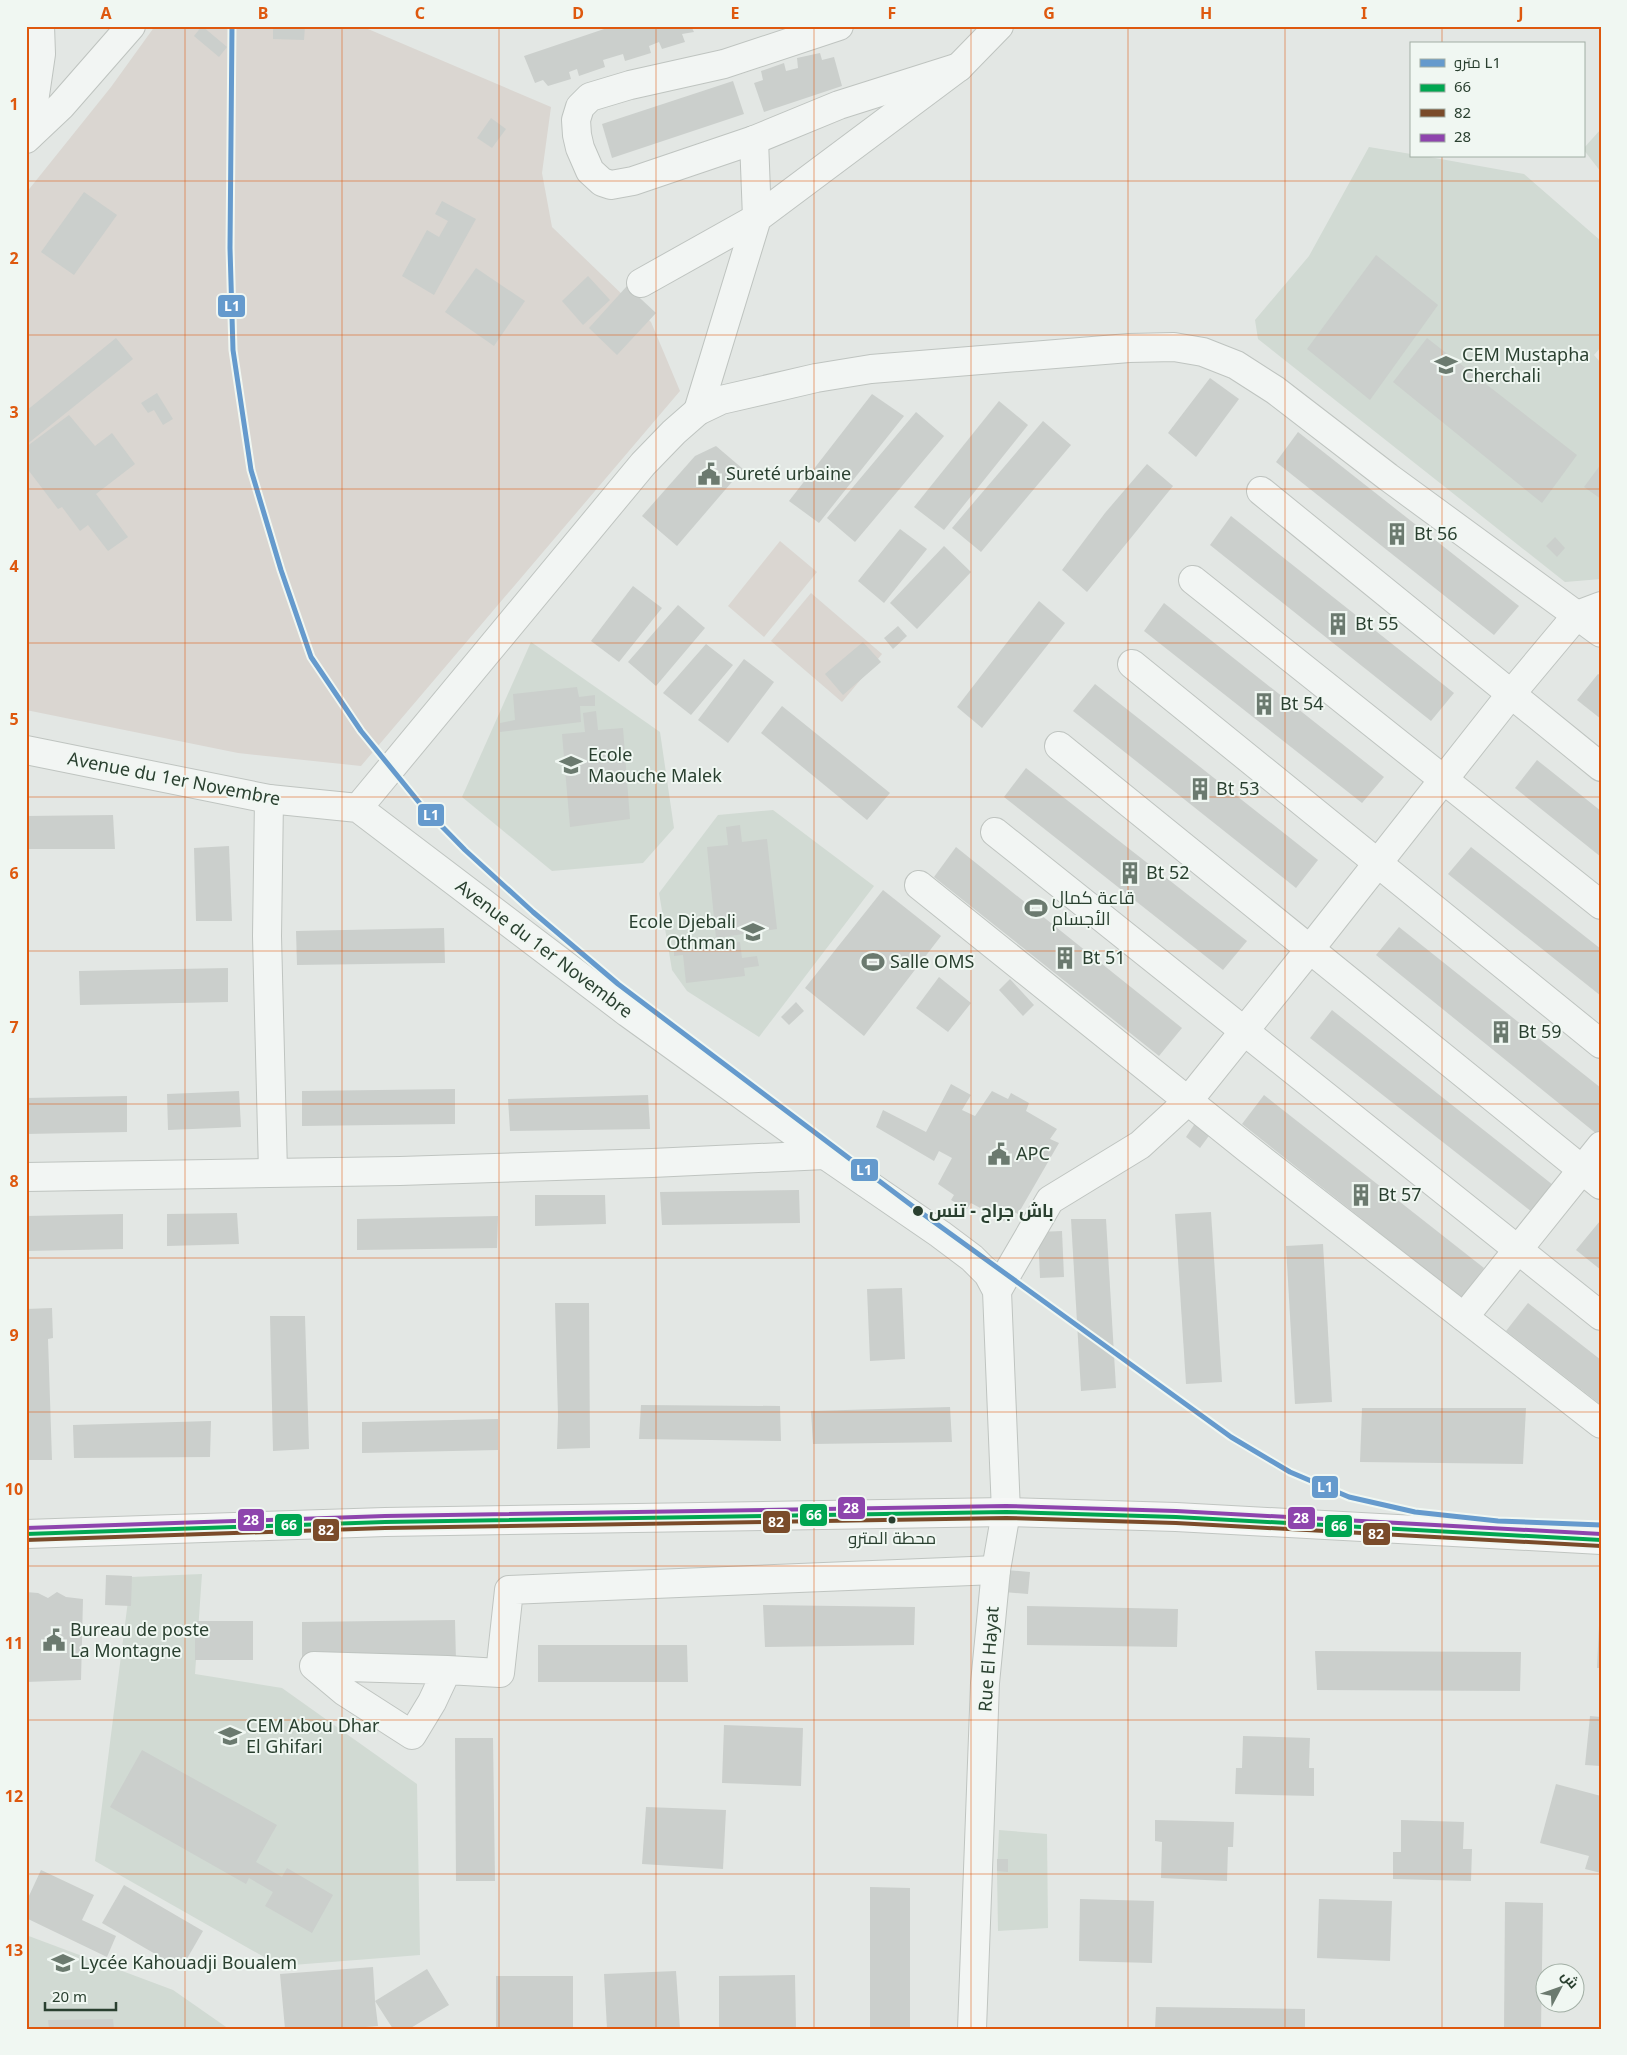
<svg xmlns="http://www.w3.org/2000/svg" width="1627" height="2055" font-family="'Noto Sans',Cairo,sans-serif">
  <rect width="100%" height="100%" fill="#e3e7e4"/>
  <g fill="#d1dad3">
    <polygon points="1601,129 1601,172 1583,149"/>
    <polygon points="1369,147 1411,154 1411,156 1424,156 1524,174 1601,241 1601,347 1594,355 1601,363 1601,579 1565,582 1258,339 1255,320 1309,256"/>
    <polygon points="531,642 660,732 674,828 643,863 552,871 462,797"/>
    <polygon points="773,810 874,886 759,1037 687,991 672,970 659,893 718,815"/>
    <polygon points="202,1574 195,1674 282,1688 417,1784 420,1955 280,1966 95,1861 131,1577"/>
    <polygon points="999,1830 1047,1834 1048,1928 998,1931 997,1871"/>
    <polygon points="26,1935 173,1990 229,2029 26,2029"/>
  </g>
  <g fill="#dad6d1">
    <polygon points="155,26 361,26 551,107 542,173 552,227 651,322 680,391 361,766 238,753 26,710 26,193 111,87"/>
    <polygon points="780,541 817,572 764,637 728,606"/>
    <polygon points="811,593 882,654 842,702 771,641"/>
  </g>
  <g fill="#cbcfcc">
    <polygon points="202,26 227,47 219,57 194,36"/>
    <polygon points="273,26 305,26 304,40 273,39"/>
    <polygon points="613,26 691,26 694,32 682,34 685,42 662,49 659,42 649,46 651,53 625,61 623,54 603,60 605,67 579,76 577,69 569,72 571,79 548,86 543,80 535,83 524,56"/>
    <polygon points="820,53 822,60 834,57 842,86 764,112 754,83 763,80 761,71 784,63 786,71 798,68 797,58"/>
    <polygon points="733,81 744,114 612,158 602,124"/>
    <polygon points="491,118 506,129 492,148 477,138"/>
    <polygon points="84,192 117,215 74,275 41,252"/>
    <polygon points="442,201 476,219 434,295 402,276 427,230 439,237 448,221 435,214"/>
    <polygon points="1376,255 1438,305 1370,400 1307,349"/>
    <polygon points="476,268 525,301 494,346 445,312"/>
    <polygon points="588,276 610,300 583,325 562,301"/>
    <polygon points="627,286 656,313 617,355 589,328"/>
    <polygon points="116,338 133,359 26,445 26,411"/>
    <polygon points="1427,338 1577,455 1542,503 1393,382"/>
    <polygon points="1210,378 1239,399 1196,457 1168,433"/>
    <polygon points="157,393 173,419 163,425 154,410 148,413 141,403"/>
    <polygon points="872,394 904,416 819,523 789,501"/>
    <polygon points="999,401 1028,425 944,530 914,507"/>
    <polygon points="916,412 944,436 855,542 827,518"/>
    <polygon points="69,415 95,446 112,433 135,464 96,494 128,537 108,551 88,525 80,531 62,507 58,509 26,467 26,447"/>
    <polygon points="1043,421 1071,445 981,552 952,528"/>
    <polygon points="1298,432 1519,606 1494,635 1276,462"/>
    <polygon points="716,446 743,469 677,546 642,516 695,456"/>
    <polygon points="1147,464 1173,486 1087,592 1062,570 1105,513"/>
    <polygon points="1601,464 1601,499 1584,487"/>
    <polygon points="1231,516 1454,693 1431,721 1210,545"/>
    <polygon points="900,529 927,549 884,603 858,581"/>
    <polygon points="1555,537 1565,548 1557,557 1546,546"/>
    <polygon points="944,546 971,572 917,629 890,603"/>
    <polygon points="633,586 662,608 619,662 591,641"/>
    <polygon points="1039,601 1065,623 982,728 957,707"/>
    <polygon points="1164,603 1384,777 1362,803 1144,631"/>
    <polygon points="678,605 705,628 656,686 628,662"/>
    <polygon points="898,626 907,636 893,649 884,638"/>
    <polygon points="863,642 881,662 843,695 825,674"/>
    <polygon points="706,644 733,665 691,715 663,693"/>
    <polygon points="744,659 774,682 728,743 698,720"/>
    <polygon points="1598,674 1601,676 1601,719 1577,700"/>
    <polygon points="1095,684 1318,860 1296,888 1073,711"/>
    <polygon points="577,687 579,697 595,695 595,706 580,706 581,722 500,732 500,723 515,720 513,694"/>
    <polygon points="782,706 890,793 867,820 761,733"/>
    <polygon points="596,711 598,730 623,728 630,819 570,827 562,734 585,732 583,713"/>
    <polygon points="1537,760 1601,811 1601,857 1515,788"/>
    <polygon points="1026,768 1247,941 1223,970 1004,797"/>
    <polygon points="113,815 115,849 26,849 26,816"/>
    <polygon points="740,825 742,842 767,839 777,929 716,938 707,847 728,845 726,827"/>
    <polygon points="229,846 232,921 196,921 194,848"/>
    <polygon points="956,847 1182,1028 1159,1056 934,877"/>
    <polygon points="1471,847 1601,949 1601,996 1448,874"/>
    <polygon points="883,890 941,936 864,1036 805,988"/>
    <polygon points="1399,927 1601,1088 1601,1131 1598,1135 1376,955"/>
    <polygon points="444,928 445,963 297,965 296,931"/>
    <polygon points="740,942 742,958 757,956 759,966 744,968 745,976 686,983 683,955 674,956 674,950"/>
    <polygon points="228,968 228,1002 80,1005 79,971"/>
    <polygon points="939,977 971,1003 948,1032 916,1008"/>
    <polygon points="1010,979 1034,1005 1023,1016 999,990"/>
    <polygon points="796,1002 804,1011 789,1025 781,1017"/>
    <polygon points="1332,1010 1553,1185 1532,1212 1310,1038"/>
    <polygon points="951,1084 971,1095 962,1110 975,1116 992,1091 1008,1099 1011,1093 1029,1103 1026,1111 1057,1129 1050,1139 1059,1143 1018,1214 1010,1210 1004,1221 971,1203 967,1209 951,1200 954,1195 938,1184 952,1158 939,1151 934,1161 876,1127 883,1110 926,1132"/>
    <polygon points="455,1089 455,1124 302,1126 302,1091"/>
    <polygon points="239,1091 241,1127 168,1130 167,1094"/>
    <polygon points="648,1095 650,1129 510,1131 508,1099"/>
    <polygon points="1264,1095 1484,1268 1462,1298 1242,1124"/>
    <polygon points="127,1096 127,1132 26,1134 26,1098"/>
    <polygon points="1196,1122 1211,1133 1200,1148 1186,1137"/>
    <polygon points="799,1190 800,1223 662,1225 660,1192"/>
    <polygon points="535,1195 605,1195 606,1224 535,1226"/>
    <polygon points="1211,1212 1222,1382 1186,1384 1175,1214"/>
    <polygon points="237,1213 239,1244 167,1246 167,1214"/>
    <polygon points="123,1214 123,1249 26,1251 26,1216"/>
    <polygon points="498,1216 497,1248 357,1250 357,1219"/>
    <polygon points="1071,1219 1106,1219 1116,1388 1081,1391"/>
    <polygon points="1600,1221 1601,1222 1601,1270 1576,1250"/>
    <polygon points="1062,1231 1064,1277 1040,1278 1038,1232"/>
    <polygon points="1323,1244 1332,1402 1295,1404 1286,1246"/>
    <polygon points="902,1288 905,1359 870,1361 867,1289"/>
    <polygon points="555,1303 589,1303 590,1448 557,1449 558,1416"/>
    <polygon points="1528,1303 1601,1360 1601,1405 1506,1331"/>
    <polygon points="52,1308 53,1338 48,1339 52,1460 26,1460 26,1309"/>
    <polygon points="270,1316 305,1316 309,1449 273,1451"/>
    <polygon points="641,1405 780,1406 781,1441 639,1439"/>
    <polygon points="950,1407 952,1442 813,1444 811,1411"/>
    <polygon points="1362,1408 1526,1408 1523,1464 1360,1462"/>
    <polygon points="498,1419 498,1450 362,1453 362,1422"/>
    <polygon points="211,1421 210,1457 74,1458 73,1425"/>
    <polygon points="1006,1570 1030,1572 1028,1594 1004,1592"/>
    <polygon points="106,1575 132,1576 131,1606 105,1605"/>
    <polygon points="26,1592 38,1593 48,1598 57,1592 66,1597 83,1599 81,1680 26,1682"/>
    <polygon points="763,1605 915,1607 914,1645 765,1647"/>
    <polygon points="1027,1606 1178,1609 1177,1647 1027,1645"/>
    <polygon points="455,1620 456,1661 302,1663 302,1622"/>
    <rect x="195" y="1621" width="58" height="39"/>
    <polygon points="1599,1626 1601,1626 1601,1668 1597,1668"/>
    <polygon points="538,1645 687,1645 688,1682 538,1682"/>
    <polygon points="1315,1651 1521,1652 1520,1691 1317,1690"/>
    <polygon points="1590,1716 1601,1717 1601,1766 1585,1765"/>
    <polygon points="724,1725 803,1728 801,1786 722,1783"/>
    <polygon points="1243,1736 1310,1738 1309,1768 1314,1768 1314,1796 1235,1794 1236,1768 1242,1768"/>
    <polygon points="455,1738 493,1738 495,1881 456,1881"/>
    <polygon points="142,1750 277,1825 256,1862 282,1877 287,1868 333,1895 312,1933 265,1906 273,1892 249,1878 246,1884 110,1807"/>
    <polygon points="1556,1784 1601,1796 1601,1873 1585,1869 1589,1856 1540,1843"/>
    <polygon points="646,1807 726,1810 723,1869 642,1864"/>
    <polygon points="1155,1820 1234,1822 1233,1847 1228,1847 1227,1881 1161,1878 1162,1842 1155,1841"/>
    <polygon points="1401,1820 1464,1822 1463,1849 1472,1849 1471,1881 1393,1879 1393,1852 1401,1852"/>
    <polygon points="997,1859 1008,1859 1008,1872 997,1871"/>
    <polygon points="41,1870 94,1895 82,1920 116,1936 107,1957 26,1918 26,1897 28,1898"/>
    <polygon points="124,1885 203,1931 181,1969 102,1923"/>
    <polygon points="870,1887 910,1888 910,2029 870,2029"/>
    <polygon points="1080,1899 1154,1901 1152,1963 1079,1961"/>
    <polygon points="1319,1899 1392,1901 1390,1961 1317,1958"/>
    <polygon points="1505,1902 1543,1903 1541,2029 1504,2029"/>
    <polygon points="373,1967 375,2001 427,1969 449,2005 409,2029 393,2029 375,2001 378,2026 341,2029 285,2029 280,1974"/>
    <polygon points="676,1971 680,2029 607,2029 604,1974"/>
    <polygon points="795,1975 796,2029 719,2029 719,1976"/>
    <rect x="496" y="1976" width="77" height="53"/>
    <polygon points="1156,2007 1305,2009 1305,2029 1155,2029"/>
    <polygon points="113,2019 114,2029 49,2029 48,2020"/>
  </g>
  <g fill="none" stroke-linecap="round" stroke-linejoin="round">
    <defs>
      <g id="minor">
        <polyline points="839,26 724,64 630,85 590,97 580,107 576,120 577,135 580,148 590,171 602,182 611,185 633,181 754,140 839,105 959,67"/>
        <polyline points="29,136 41,54 40,26"/>
        <polyline points="26,139 61,106 131,26"/>
        <polyline points="641,283 757,218 754,140"/>
        <polyline points="698,411 757,218 959,67 999,26"/>
        <polyline points="1261,491 1601,767"/>
        <polyline points="1193,580 1601,905"/>
        <polyline points="1132,664 1601,1044"/>
        <polyline points="1059,746 1601,1185"/>
        <polyline points="26,750 269,799 358,808 628,1013 825,1155 940,1234 972,1258 988,1274 997,1291 1006,1512 996,1570 985,1683 972,2029"/>
        <polyline points="269,799 267,936 273,1172"/>
        <polyline points="358,808 643,464 674,432 698,411 721,400 816,378 871,369 1129,348 1174,347 1203,352 1236,365 1275,390 1388,477 1601,633"/>
        <polyline points="995,832 1601,1316"/>
        <polyline points="919,885 1248,1149 1601,1424"/>
        <polyline points="26,1177 400,1171 652,1163 825,1155"/>
        <polyline points="997,1291 1050,1200 1140,1145 1188,1101 1310,949 1511,694 1577,615 1601,606"/>
        <polyline points="1464,1317 1601,1146"/>
        <polyline points="447,1670 432,1702 412,1735 345,1692 314,1666 447,1670 500,1673 509,1590 996,1570"/>
      </g>
      <polyline id="major" points="26,1534 385,1522 1006,1512 1176,1517 1601,1540"/>
    </defs>
    <use href="#minor" stroke="#bfc4c0" stroke-width="30"/>
    <use href="#major" stroke="#c0c5c1" stroke-width="30"/>
    <use href="#minor" stroke="#f2f5f3" stroke-width="28"/>
    <use href="#major" stroke="#f6f7f6" stroke-width="28"/>
    <defs>
      <polyline id="bus-1" points="26,1534 385,1522 1006,1512 1176,1517 1601,1540"/>
      <polyline id="bus-2" points="26,1540 385,1528 1006,1518 1176,1523 1601,1546"/>
      <polyline id="bus-3" points="26,1528 385,1516 1006,1506 1176,1511 1601,1534"/>
    </defs>
    <use href="#bus-1" stroke="#f0f7f2" stroke-width="8"/>
    <use href="#bus-2" stroke="#f0f7f2" stroke-width="8"/>
    <use href="#bus-3" stroke="#f0f7f2" stroke-width="8"/>
    <use href="#bus-1" stroke="#00a651" stroke-width="4"/>
    <use href="#bus-2" stroke="#7a4b2a" stroke-width="4"/>
    <use href="#bus-3" stroke="#8e44ad" stroke-width="4"/>
    <defs>
      <polyline id="metro-1" points="232,26 230,248 233,350 251,470 281,570 311,657 361,731 422,806 465,850 533,912 618,984 919,1211 1231,1437 1290,1472 1349,1497 1415,1512 1498,1521 1601,1525"/>
    </defs>
    <use href="#metro-1" stroke="#f0f7f2" stroke-width="9"/>
    <use href="#metro-1" stroke="#659acd" stroke-width="5"/>
  </g>
  <path fill="none" stroke="#de580e" stroke-width="1" stroke-opacity="0.55" d="M185,26V2029M342,26V2029M499,26V2029M656,26V2029M814,26V2029M971,26V2029M1128,26V2029M1285,26V2029M1442,26V44M1442,156V2029M26,181H1601M26,335H1601M26,489H1601M26,643H1601M26,797H1601M26,951H1601M26,1104H1601M26,1258H1601M26,1412H1601M26,1566H1601M26,1720H1601M26,1874H1601"/>
  <defs>
    <symbol id="school-bare" viewBox="-9 -9 18 18"><path d="M0-5L7-2L0 1L-7-2ZM-4 1L0 2.5L4 1V4Q0 6-4 4Z" fill="#6b7a6f" stroke="#f0f7f2" stroke-width="2.5" paint-order="stroke"/></symbol>
    <symbol id="civic-bare" viewBox="-9 -9 18 18"><path d="M-.6-6.5H3V-4.5H.6V-3L4-1V1h2V6H-6V1h2V-1L-.6-3ZM-1.2 2.5V6h2.4V2.5Z" fill="#6b7a6f" stroke="#f0f7f2" stroke-width="2.5" paint-order="stroke"/></symbol>
    <symbol id="building-bare" viewBox="-9 -9 18 18"><path d="M-4-6H4V6H1V3H-1V6H-4ZM-2.5-4.3h1.7v1.8h-1.7ZM.8-4.3h1.7v1.8H.8ZM-2.5-1h1.7V.8h-1.7ZM.8-1h1.7V.8H.8Z" fill="#6b7a6f" stroke="#f0f7f2" stroke-width="2.5" paint-order="stroke"/></symbol>
    <symbol id="stadium-bare" viewBox="-9 -9 18 18"><path d="M0-5a6.5 5 0 1 0 0 10a6.5 5 0 1 0 0-10ZM-3.5-1.8h7v3.6h-7Z" fill="#6b7a6f" stroke="#f0f7f2" stroke-width="2.5" paint-order="stroke"/></symbol>
  </defs>
  <g fill-rule="evenodd">
    <use href="#school-bare" x="1430" y="349" width="32" height="32"/>
    <use href="#civic-bare" x="693" y="458" width="32" height="32"/>
    <use href="#building-bare" x="1381" y="518" width="32" height="32"/>
    <use href="#building-bare" x="1322" y="608" width="32" height="32"/>
    <use href="#building-bare" x="1248" y="688" width="32" height="32"/>
    <use href="#school-bare" x="555" y="749" width="32" height="32"/>
    <use href="#building-bare" x="1184" y="773" width="32" height="32"/>
    <use href="#building-bare" x="1114" y="857" width="32" height="32"/>
    <use href="#stadium-bare" x="1020" y="892" width="32" height="32"/>
    <use href="#school-bare" x="737" y="916" width="32" height="32"/>
    <use href="#building-bare" x="1049" y="942" width="32" height="32"/>
    <use href="#stadium-bare" x="857" y="946" width="32" height="32"/>
    <use href="#building-bare" x="1485" y="1016" width="32" height="32"/>
    <use href="#civic-bare" x="983" y="1138" width="32" height="32"/>
    <use href="#building-bare" x="1345" y="1179" width="32" height="32"/>
    <use href="#civic-bare" x="38" y="1624" width="32" height="32"/>
    <use href="#school-bare" x="214" y="1720" width="32" height="32"/>
    <use href="#school-bare" x="47" y="1947" width="32" height="32"/>
  </g>
  <g fill="#2a4030" stroke="#f0f7f2" stroke-width="2">
    <circle cx="918" cy="1211" r="6"/>
    <circle cx="892" cy="1520" r="4.5"/>
  </g>
  <g text-anchor="middle" stroke-width="4" stroke-linejoin="round" paint-order="stroke">
    <g font-size="17" fill="#2a4030" stroke="#f0f7f2">
      <text x="892" y="1544">محطة المترو</text>
    </g>
    <g font-size="18" fill="#2a4030" stroke="#f0f7f2" text-anchor="start">
      <text x="1462" y="361">CEM Mustapha<tspan x="1462" dy="21">Cherchali</tspan></text>
      <text x="726" y="480">Sureté urbaine</text>
      <text x="1414" y="540">Bt 56</text>
      <text x="1355" y="630">Bt 55</text>
      <text x="1280" y="710">Bt 54</text>
      <text x="588" y="761">Ecole<tspan x="588" dy="21">Maouche Malek</tspan></text>
      <text x="1216" y="795">Bt 53</text>
      <text x="1146" y="879">Bt 52</text>
      <text x="1052" y="904">قاعة كمال<tspan x="1052" dy="21">الأجسام</tspan></text>
      <text x="736" y="928" text-anchor="end">Ecole Djebali<tspan x="736" dy="21">Othman</tspan></text>
      <text x="1082" y="964">Bt 51</text>
      <text x="890" y="968">Salle OMS</text>
      <text x="1518" y="1038">Bt 59</text>
      <text x="1016" y="1160">APC</text>
      <text x="1378" y="1201">Bt 57</text>
      <text x="70" y="1636">Bureau de poste<tspan x="70" dy="21">La Montagne</tspan></text>
      <text x="246" y="1732">CEM Abou Dhar<tspan x="246" dy="21">El Ghifari</tspan></text>
      <text x="80" y="1969">Lycée Kahouadji Boualem</text>
    </g>
    <g font-size="18" fill="#2a4030" stroke="#f0f7f2">
      <text transform="translate(174 779) rotate(11)" y="6">Avenue du 1er Novembre</text>
      <text transform="translate(544 949) rotate(37)" y="6">Avenue du 1er Novembre</text>
      <text transform="translate(989 1659) rotate(-86)" y="6">Rue El Hayat</text>
    </g>
    <g font-size="18" font-weight="bold" fill="#2a4030" stroke="#f0f7f2" text-anchor="start">
      <text x="929" y="1217">باش جراح - تنس</text>
    </g>
  </g>
  <g stroke="#f0f7f2" stroke-width="2">
    <rect x="217" y="294" width="29" height="24" rx="5" fill="#659acd"/>
    <rect x="417" y="803" width="28" height="24" rx="5" fill="#659acd"/>
    <rect x="850" y="1158" width="29" height="24" rx="5" fill="#659acd"/>
    <rect x="1311" y="1475" width="28" height="24" rx="5" fill="#659acd"/>
    <rect x="837" y="1496" width="29" height="24" rx="5" fill="#8e44ad"/>
    <rect x="799" y="1503" width="29" height="24" rx="5" fill="#00a651"/>
    <rect x="1287" y="1506" width="29" height="24" rx="5" fill="#8e44ad"/>
    <rect x="237" y="1508" width="28" height="24" rx="5" fill="#8e44ad"/>
    <rect x="762" y="1510" width="29" height="24" rx="5" fill="#7a4b2a"/>
    <rect x="274" y="1513" width="29" height="24" rx="5" fill="#00a651"/>
    <rect x="1324" y="1514" width="29" height="24" rx="5" fill="#00a651"/>
    <rect x="312" y="1518" width="28" height="24" rx="5" fill="#7a4b2a"/>
    <rect x="1362" y="1522" width="29" height="24" rx="5" fill="#7a4b2a"/>
  </g>
  <g font-size="14" text-anchor="middle" font-weight="bold" fill="#fff">
    <text x="232" y="311">L1</text>
    <text x="431" y="820">L1</text>
    <text x="864" y="1175">L1</text>
    <text x="1325" y="1492">L1</text>
    <text x="851" y="1513">28</text>
    <text x="814" y="1520">66</text>
    <text x="1301" y="1523">28</text>
    <text x="251" y="1525">28</text>
    <text x="776" y="1527">82</text>
    <text x="289" y="1530">66</text>
    <text x="1339" y="1531">66</text>
    <text x="326" y="1535">82</text>
    <text x="1376" y="1539">82</text>
  </g>
  <rect width="1627" height="2055" fill="none" stroke="#f0f7f2" stroke-width="55"/>
  <rect x="1410" y="42" width="175" height="115" fill="#f0f7f2" stroke="#a1aea4"/>
  <rect x="1420" y="59" width="25" height="8" fill="#659acd" stroke="#a1aea4"/>
  <text x="1454" y="68" font-size="15" fill="#2a4030">مترو L1</text>
  <rect x="1420" y="84" width="25" height="8" fill="#00a651" stroke="#a1aea4"/>
  <text x="1454" y="92" font-size="15" fill="#2a4030">66</text>
  <rect x="1420" y="109" width="25" height="8" fill="#7a4b2a" stroke="#a1aea4"/>
  <text x="1454" y="118" font-size="15" fill="#2a4030">82</text>
  <rect x="1420" y="134" width="25" height="8" fill="#8e44ad" stroke="#a1aea4"/>
  <text x="1454" y="142" font-size="15" fill="#2a4030">28</text>
  <g transform="translate(1560 1988) rotate(49)"><circle r="24" fill="#f0f7f2" stroke="#a1aea4"/>
  <path d="M0-4L9 19L0 12L-9 19Z" fill="#6b7a6f"/>
  <text y="-8" font-size="14" font-weight="bold" text-anchor="middle" fill="#2a4030">ش</text>
  </g>
  <path d="M45 2002v8h71v-8" fill="none" stroke="#2a4030" stroke-width="2.5"/>
  <text x="52" y="2002" font-size="15" fill="#2a4030" stroke="#f0f7f2" stroke-width="4" paint-order="stroke">20 m</text>
  <rect x="28" y="28" width="1572" height="2000" fill="none" stroke="#de580e" stroke-width="2"/>
  <g font-size="16" text-anchor="middle" font-weight="bold" fill="#de580e">
    <text x="106" y="19">A</text>
    <text x="263" y="19">B</text>
    <text x="420" y="19">C</text>
    <text x="578" y="19">D</text>
    <text x="735" y="19">E</text>
    <text x="892" y="19">F</text>
    <text x="1049" y="19">G</text>
    <text x="1206" y="19">H</text>
    <text x="1364" y="19">I</text>
    <text x="1521" y="19">J</text>
    <text x="14" y="110">1</text>
    <text x="14" y="264">2</text>
    <text x="14" y="418">3</text>
    <text x="14" y="572">4</text>
    <text x="14" y="725">5</text>
    <text x="14" y="879">6</text>
    <text x="14" y="1033">7</text>
    <text x="14" y="1187">8</text>
    <text x="14" y="1341">9</text>
    <text x="14" y="1495">10</text>
    <text x="14" y="1649">11</text>
    <text x="14" y="1802">12</text>
    <text x="14" y="1956">13</text>
  </g>
</svg>
